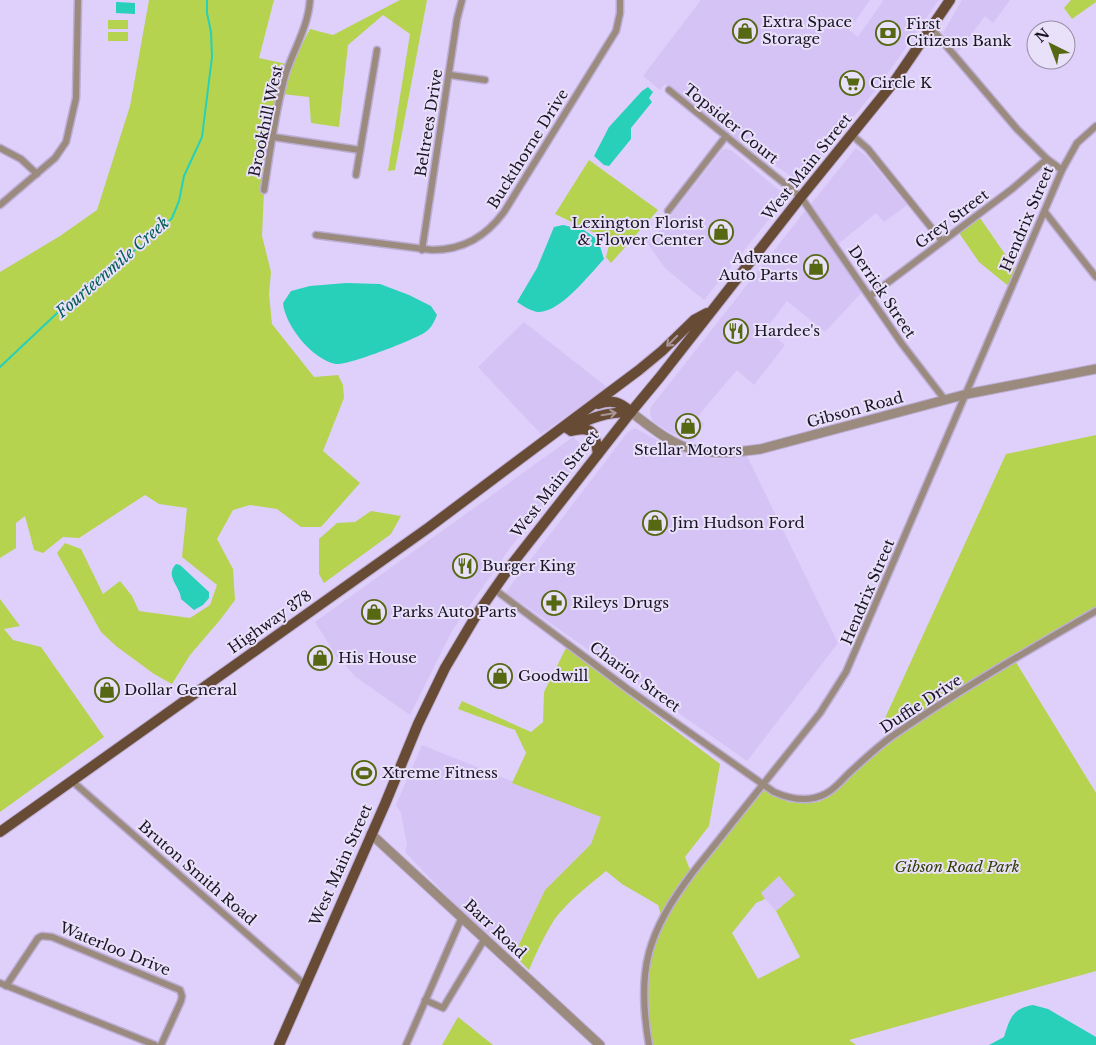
<svg xmlns="http://www.w3.org/2000/svg" width="1096" height="1045" font-family="'Libre Baskerville',serif">
  <rect width="100%" height="100%" fill="#dfcffb"/>
  <g fill="#d5c3f5">
    <polygon points="701,0 870,0 849,30 858,37 883,1 882,0 939,0 882,82 801,181 798,181 732,136 665,84 660,90 643,76"/>
    <polygon points="962,0 1010,0 993,23 985,16 958,52 943,33"/>
    <polygon points="856,148 866,156 907,205 884,222 876,213 837,245 811,204"/>
    <polygon points="726,149 731,150 787,197 704,300 665,268 645,240 658,232 722,150"/>
    <polygon points="805,211 863,291 825,332 787,301 766,329 785,345 754,385 737,370 697,417 704,424 693,442 669,432 655,423 652,420 650,413 651,407"/>
    <polygon points="524,322 608,388 541,434 478,367"/>
    <polygon points="635,428 671,448 690,454 714,459 747,456 838,643 747,761 506,592 627,433"/>
    <polygon points="573,437 588,451 510,548 452,631 410,715 356,677 337,657 315,622"/>
    <polygon points="422,745 601,817 591,844 545,890 514,955 464,914 405,852 407,844 401,813 396,805"/>
    <polygon points="779,876 795,895 776,911 760,893"/>
  </g>
  <g fill="#b5d34f" fill-rule="evenodd">
    <polygon points="149,0 274,0 259,58 291,65 310,29 333,35 400,0 427,0 395,170 388,171 410,34 383,15 348,45 339,127 311,123 309,97 282,94 264,190 262,236 271,272 269,294 272,324 314,377 338,375 343,385 344,398 323,451 360,483 321,527 301,527 277,509 250,505 233,510 217,539 233,569 235,600 220,620 190,655 172,684 154,674 116,646 101,632 57,553 65,543 81,549 103,594 120,581 132,596 139,611 190,618 210,605 217,585 182,557 187,508 159,504 145,495 79,538 63,537 43,553 34,550 25,516 16,523 16,548 0,558 0,272 60,236 97,210 130,106"/>
    <polygon points="1071,0 1096,0 1096,2 1072,19 1064,8"/>
    <rect x="108" y="20" width="20" height="9"/>
    <rect x="108" y="32" width="20" height="9"/>
    <polygon points="589,160 658,210 611,263 606,257 610,242 603,233 597,234 555,214"/>
    <polygon points="978,215 1018,273 1012,289 979,262 957,230"/>
    <polygon points="1096,435 1096,608 1003,662 908,722 885,718 1006,454"/>
    <polygon points="371,511 401,516 391,534 324,583 319,574 319,539 337,523 355,522"/>
    <polygon points="0,599 20,626 4,629 13,640 41,647 104,737 0,812"/>
    <path d="M566,648L720,764L709,826L685,857L691,872L678,894L764,790L789,802L803,803L818,802L829,797L868,760L898,736L1014,659L1096,793V971L849,1040L856,1045H649L644,975L662,918L658,905L622,884L606,871C588,886 568,901 554,920C544,936 536,953 529,970L514,955L545,890L591,844L601,817L512,783L526,753L515,730L458,709L462,701L531,732L543,722L544,692ZM779,876L795,895L776,911L800,957L758,979L732,933L756,903L765,899L761,893Z"/>
    <polygon points="458,1017 493,1045 442,1045"/>
  </g>
  <g fill="#28d0b9">
    <polygon points="116,2 135,3 135,14 116,13"/>
    <polygon points="648,87 653,92 649,98 652,102 631,128 631,139 609,166 604,165 594,156 609,127 642,91"/>
    <path d="M563,225L584,230L598,240L604,259C590,274 560,313 538,312C531,311 523,306 517,302L537,268L554,227Z"/>
    <path d="M346,283L380,284L409,295L431,306L437,315C434,322 431,329 424,333C413,340 347,366 336,364C313,360 285,326 283,303L291,291L310,286Z"/>
    <path d="M176,564L180,565L209,592V598L203,605L194,610L181,599C181,587 164,576 176,564Z"/>
    <path d="M1033,1005L1048,1009L1096,1037V1045H989L1004,1037C1010,1018 1012,1009 1033,1005Z"/>
  </g>
  <g fill="none" stroke-linecap="round" stroke-linejoin="round">
    <polyline stroke="#28d0b9" stroke-width="2" points="0,367 89,283 142,245 149,237 162,228 172,218 179,201 184,176 202,137 212,57 211,32 207,13 207,0"/>
    <defs>
      <g id="minor">
        <polyline points="932,29 1017,129 1047,159 1062,170"/>
        <polyline points="450,75 485,80"/>
        <polyline points="669,90 801,197 902,344 945,400"/>
        <polyline points="852,135 868,149 942,241"/>
        <polyline points="273,137 360,150"/>
        <polyline points="0,148 21,159 37,174"/>
        <polyline points="356,175 377,50"/>
        <path d="M264,190C270,152 275,113 285,76C293,50 308,28 310,0"/>
        <polyline points="0,205 55,158 66,142 76,98 78,0"/>
        <polyline points="668,211 726,136"/>
        <polyline points="1045,212 1096,277"/>
        <path d="M316,235L432,250C464,250 486,236 504,212L616,31L620,13V0"/>
        <polyline points="422,250 457,19 462,0"/>
        <polyline points="870,296 1012,189 1047,159"/>
        <path d="M494,589L629,690L774,792C790,799 808,803 825,794C834,790 841,781 848,774C862,761 876,748 891,737C957,691 1027,651 1096,611"/>
        <polyline points="72,781 305,985"/>
        <polyline points="0,983 155,1045"/>
        <polyline points="6,986 38,938 42,936 52,937 180,990 182,996 181,1001 161,1045"/>
        <polyline points="425,1000 443,1008 484,940"/>
        <polyline points="406,1045 462,917"/>
        <path d="M649,1045C636,970 647,933 693,872L820,713L846,672L1062,170L1077,143L1096,126"/>
      </g>
      <g id="tertiary">
        <path d="M631,412C644,422 657,433 672,441C699,457 732,453 761,449L967,394L1096,369"/>
        <polyline points="371,834 600,1045"/>
      </g>
      <g id="primary">
        <path d="M598,404C612,399 620,402 631,412"/>
        <path d="M568,429C590,418 606,412 631,412"/>
        <path d="M571,431C594,425 595,434 598,454"/>
        <polyline points="0,832 428,528 639,370 662,351 694,320 707,313"/>
        <polyline points="279,1045 385,804 418,724 445,668 477,614 512,564 631,412 660,377 801,197 894,82 950,0"/>
      </g>
    </defs>
    <use href="#minor" stroke="#bcadd4" stroke-width="9"/>
    <use href="#tertiary" stroke="#bcadd4" stroke-width="11"/>
    <use href="#primary" stroke="#bcadd4" stroke-width="12"/>
    <use href="#minor" stroke="#9b8b7e" stroke-width="6"/>
    <use href="#tertiary" stroke="#9b8b7e" stroke-width="9"/>
    <use href="#primary" stroke="#674b34" stroke-width="10"/>
  </g>
  <defs><path id="oneway-shaft" d="M-6 0H5M1.5-3L5.5 0L1.5 3" fill="none" stroke-width="1.6" stroke-linecap="round" stroke-linejoin="round" transform="scale(1.25)"/></defs>
  <g stroke="#a89697">
    <use href="#oneway-shaft" transform="translate(672 341) rotate(135)"/>
    <use href="#oneway-shaft" transform="translate(609 414) rotate(-9)"/>
  </g>
  <defs>
    <symbol id="shop-ring" viewBox="-11 -11 22 22"><circle r="9.5" fill="#e9e0fa" stroke="#576813" stroke-width="1.5"/><path d="M-5-2.5h2.3a2.7 3.5 0 0 1 5.4 0H5L5.5 6h-11ZM-1.5-2.5h3a1.5 2.3 0 0 0-3 0Z" fill="#576813"/></symbol>
    <symbol id="bank-ring" viewBox="-11 -11 22 22"><circle r="9.5" fill="#e9e0fa" stroke="#576813" stroke-width="1.5"/><path d="M-6-4H6V4H-6ZM0-2.3a2.3 2.3 0 1 0 0 4.6a2.3 2.3 0 1 0 0-4.6Z" fill="#576813"/></symbol>
    <symbol id="supermarket-ring" viewBox="-11 -11 22 22"><circle r="9.5" fill="#e9e0fa" stroke="#576813" stroke-width="1.5"/><path d="M-6-5.5h2.5l.6 2H6L4.5 2H-2.5L-4.4-4H-6ZM-1.5 3.2a1.3 1.3 0 1 0 .1 0ZM3 3.2a1.3 1.3 0 1 0 .1 0Z" fill="#576813"/></symbol>
    <symbol id="restaurant-ring" viewBox="-11 -11 22 22"><circle r="9.5" fill="#e9e0fa" stroke="#576813" stroke-width="1.5"/><path d="M-5-6h1v4h1v-4h1v4h1v-4h1v5L-1.5 .5V6h-2V.5L-5-1ZM5-6V6H3V1.5H1.5Q1.5-4 5-6Z" fill="#576813"/></symbol>
    <symbol id="pharmacy-ring" viewBox="-11 -11 22 22"><circle r="9.5" fill="#e9e0fa" stroke="#576813" stroke-width="1.5"/><path d="M-2-6h4v4h4v4h-4v4h-4v-4h-4v-4h4Z" fill="#576813"/></symbol>
    <symbol id="stadium-ring" viewBox="-11 -11 22 22"><circle r="9.5" fill="#e9e0fa" stroke="#576813" stroke-width="1.5"/><path d="M0-5a6.5 5 0 1 0 0 10a6.5 5 0 1 0 0-10ZM-3.5-1.8h7v3.6h-7Z" fill="#576813"/></symbol>
  </defs>
  <g fill-rule="evenodd">
    <use href="#shop-ring" x="731" y="17" width="28" height="28"/>
    <use href="#bank-ring" x="874" y="19" width="28" height="28"/>
    <use href="#supermarket-ring" x="838" y="69" width="28" height="28"/>
    <use href="#shop-ring" x="707" y="218" width="28" height="28"/>
    <use href="#shop-ring" x="802" y="253" width="28" height="28"/>
    <use href="#restaurant-ring" x="722" y="317" width="28" height="28"/>
    <use href="#shop-ring" x="674" y="412" width="28" height="28"/>
    <use href="#shop-ring" x="641" y="509" width="28" height="28"/>
    <use href="#restaurant-ring" x="451" y="552" width="28" height="28"/>
    <use href="#pharmacy-ring" x="540" y="589" width="28" height="28"/>
    <use href="#shop-ring" x="360" y="598" width="28" height="28"/>
    <use href="#shop-ring" x="306" y="644" width="28" height="28"/>
    <use href="#shop-ring" x="486" y="662" width="28" height="28"/>
    <use href="#shop-ring" x="93" y="676" width="28" height="28"/>
    <use href="#stadium-ring" x="350" y="759" width="28" height="28"/>
  </g>
  <g text-anchor="middle" stroke-width="4" stroke-linejoin="round" paint-order="stroke">
    <g font-size="15" fill="#1a1423" stroke="#e9e0fa" text-anchor="start">
      <text x="762" y="27">Extra Space<tspan x="762" dy="17">Storage</tspan></text>
      <text x="906" y="29">First<tspan x="906" dy="17">Citizens Bank</tspan></text>
      <text x="870" y="88">Circle K</text>
      <text x="704" y="228" text-anchor="end">Lexington Florist<tspan x="704" dy="17">&amp; Flower Center</tspan></text>
      <text x="798" y="263" text-anchor="end">Advance<tspan x="798" dy="17">Auto Parts</tspan></text>
      <text x="754" y="336">Hardee's</text>
      <text x="688" y="455" text-anchor="middle">Stellar Motors</text>
      <text x="672" y="528">Jim Hudson Ford</text>
      <text x="482" y="571">Burger King</text>
      <text x="572" y="608">Rileys Drugs</text>
      <text x="392" y="617">Parks Auto Parts</text>
      <text x="338" y="663">His House</text>
      <text x="518" y="681">Goodwill</text>
      <text x="124" y="695">Dollar General</text>
      <text x="382" y="778">Xtreme Fitness</text>
    </g>
    <g font-size="15" fill="#1a1423" stroke="#e9e0fa">
      <text transform="translate(266 121) rotate(-78)" y="5">Brookhill West</text>
      <text transform="translate(429 123) rotate(-81)" y="5">Beltrees Drive</text>
      <text transform="translate(731 124) rotate(39)" y="5">Topsider Court</text>
      <text transform="translate(528 149) rotate(-58)" y="5">Buckthorne Drive</text>
      <text transform="translate(807 167) rotate(-51)" y="5">West Main Street</text>
      <text transform="translate(952 219) rotate(-37)" y="5">Grey Street</text>
      <text transform="translate(1027 219) rotate(-67)" y="5">Hendrix Street</text>
      <text transform="translate(882 292) rotate(56)" y="5">Derrick Street</text>
      <text transform="translate(855 410) rotate(-15)" y="5">Gibson Road</text>
      <text transform="translate(555 484) rotate(-52)" y="5">West Main Street</text>
      <text transform="translate(868 592) rotate(-67)" y="5">Hendrix Street</text>
      <text transform="translate(270 622) rotate(-35)" y="5">Highway 378</text>
      <text transform="translate(635 677) rotate(36)" y="5">Chariot Street</text>
      <text transform="translate(921 704) rotate(-33)" y="5">Duffie Drive</text>
      <text transform="translate(341 865) rotate(-66)" y="5">West Main Street</text>
      <text transform="translate(197 873) rotate(41)" y="5">Bruton Smith Road</text>
      <text transform="translate(495 929) rotate(43)" y="5">Barr Road</text>
      <text transform="translate(115 949) rotate(22)" y="5">Waterloo Drive</text>
    </g>
    <g font-size="15" font-style="italic" fill="#323d04" stroke="#e9e0fa">
      <text x="957" y="872">Gibson Road Park</text>
    </g>
    <g font-size="16" font-style="italic" fill="#005e52" stroke="#e9e0fa">
      <text transform="translate(112 267) rotate(-41)" y="6">Fourteenmile Creek</text>
    </g>
  </g>
  <g transform="translate(1051 45) rotate(318)"><circle r="24" fill="#e9e0fa" stroke="#968ea4"/>
  <path d="M0-4L9 19L0 12L-9 19Z" fill="#576813"/>
  <text y="-8" font-size="14" font-weight="bold" text-anchor="middle" fill="#1a1423">N</text>
  </g>
</svg>
